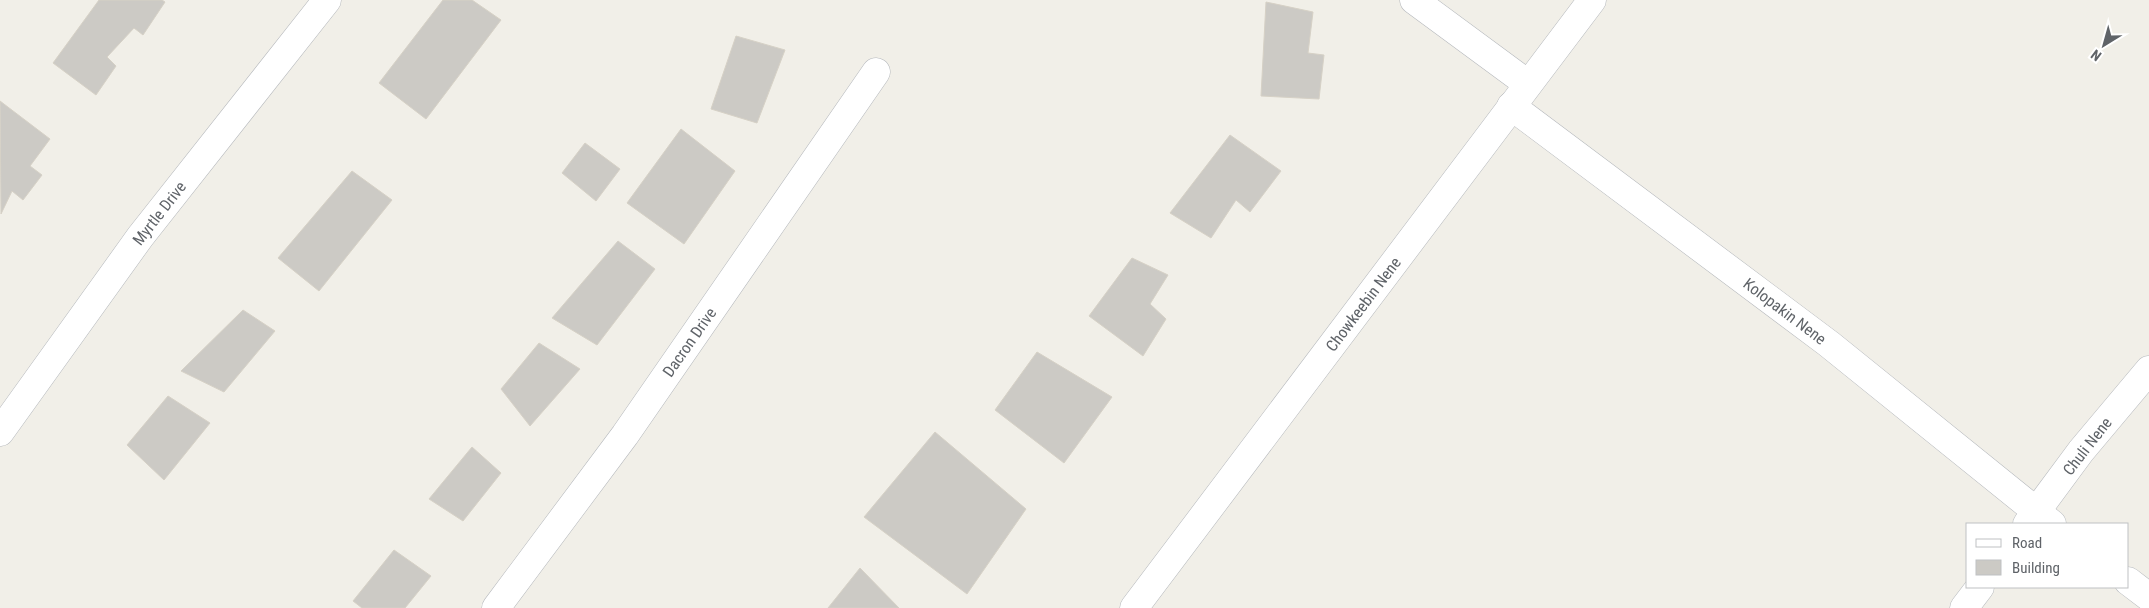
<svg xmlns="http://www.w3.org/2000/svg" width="2149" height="608" font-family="'Roboto Condensed',sans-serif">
  <rect width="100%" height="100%" fill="#f1efe8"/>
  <g fill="#cccac5" stroke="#d6d1c6">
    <polygon points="99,0 162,0 165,2 143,35 134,28 107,57 116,66 96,95 53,63"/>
    <polygon points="443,0 472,0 501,20 426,119 379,83"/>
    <polygon points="1266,2 1313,12 1308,53 1324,55 1319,99 1261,96"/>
    <polygon points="736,36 785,50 757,123 711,109"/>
    <polygon points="0,101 50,139 30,166 42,175 23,200 12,191 1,214"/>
    <polygon points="681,129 735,171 684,244 627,203"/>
    <polygon points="1230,135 1281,171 1250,212 1236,200 1211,238 1170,213"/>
    <polygon points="585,143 620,169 596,201 562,173"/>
    <polygon points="352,171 392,200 319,291 278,258"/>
    <polygon points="618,241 655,269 597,345 552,318"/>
    <polygon points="1132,258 1168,275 1150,304 1166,319 1143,356 1089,316"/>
    <polygon points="243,310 275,331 224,392 181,371"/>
    <polygon points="539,343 580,369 530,426 501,389"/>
    <polygon points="1037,352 1112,397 1064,463 995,410"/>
    <polygon points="168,396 210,423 164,480 127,445"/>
    <polygon points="935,432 1026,509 967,594 864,517"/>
    <polygon points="472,447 501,473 463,521 429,499"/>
    <polygon points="394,550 431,576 405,608 362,608 353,601"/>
    <polygon points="860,568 899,608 828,608"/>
  </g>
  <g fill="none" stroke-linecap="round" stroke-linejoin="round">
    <defs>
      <g id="street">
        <polyline points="1414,0 1528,84"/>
        <polyline points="1511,106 1829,344 2052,524"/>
        <polyline points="0,432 140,237 327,0"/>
        <polyline points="2027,524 2081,451 2149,370"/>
        <polyline points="2128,581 2149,597"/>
        <polyline points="496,608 625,435 876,72"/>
        <polyline points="1134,608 1592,0"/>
        <polyline points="1964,608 1980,587"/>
      </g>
    </defs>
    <use href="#street" stroke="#b5b8bc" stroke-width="29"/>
    <use href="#street" stroke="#fff" stroke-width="28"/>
  </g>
  <g text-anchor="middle" stroke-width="4.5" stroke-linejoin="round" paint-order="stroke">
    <g font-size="16" fill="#5f6368" stroke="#fff">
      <text transform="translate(159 213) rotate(-52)" y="6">Myrtle Drive</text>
      <text transform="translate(1363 304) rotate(-53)" y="6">Chowkeebin Nene</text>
      <text transform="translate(1785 311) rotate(37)" y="6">Kolopakin Nene</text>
      <text transform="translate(689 342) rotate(-55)" y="6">Dacron Drive</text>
      <text transform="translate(2087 446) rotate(-52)" y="6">Chuli Nene</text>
    </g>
  </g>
  <rect x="1966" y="523" width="162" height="65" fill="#ffffff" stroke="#bfc1c3"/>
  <rect x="1976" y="539" width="25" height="8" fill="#ffffff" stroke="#bfc1c3"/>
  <text x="2012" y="548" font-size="15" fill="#5f6368">Road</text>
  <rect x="1976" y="560" width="25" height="15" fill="#cccac5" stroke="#bfc1c3"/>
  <text x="2012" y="573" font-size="15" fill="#5f6368">Building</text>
  <g transform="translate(2104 45) rotate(217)" stroke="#ffffff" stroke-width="4" paint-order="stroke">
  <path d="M0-4L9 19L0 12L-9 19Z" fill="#5f6368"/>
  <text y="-8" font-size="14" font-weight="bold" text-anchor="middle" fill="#5f6368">N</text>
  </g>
</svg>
